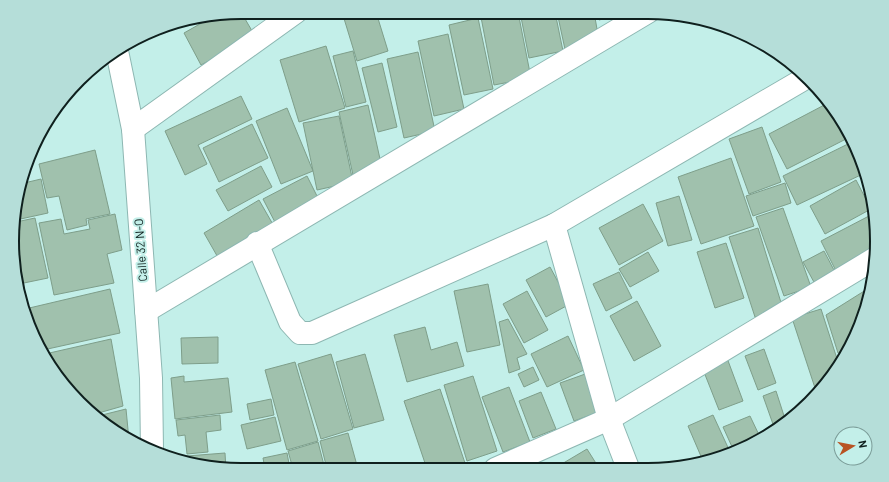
<svg xmlns="http://www.w3.org/2000/svg" width="889" height="482" font-family="Barlow,sans-serif">
  <rect width="100%" height="100%" fill="#c3efe9"/>
  <g fill="#a0c1ad" stroke="#7e9e8a">
    <polygon points="241,12 255,36 201,65 184,33 214,16"/>
    <polygon points="342,12 376,12 388,51 357,61"/>
    <polygon points="480,12 518,12 531,78 494,85"/>
    <polygon points="520,12 555,12 563,51 529,58"/>
    <polygon points="557,12 594,12 597,29 566,54"/>
    <polygon points="597,12 631,12 599,20"/>
    <polygon points="478,18 493,89 464,95 449,25"/>
    <polygon points="448,34 464,109 434,116 418,41"/>
    <polygon points="326,46 345,108 299,122 280,60"/>
    <polygon points="353,51 366,102 346,107 333,56"/>
    <polygon points="418,52 435,131 404,138 387,59"/>
    <polygon points="382,63 397,127 378,132 362,68"/>
    <polygon points="241,96 252,119 198,145 207,164 185,175 165,131"/>
    <polygon points="830,102 848,138 787,169 769,134"/>
    <polygon points="368,105 382,168 353,175 339,112"/>
    <polygon points="287,108 313,171 281,184 256,121"/>
    <polygon points="339,116 353,182 317,190 303,123"/>
    <polygon points="252,124 268,158 219,182 203,148"/>
    <polygon points="762,127 781,182 749,194 729,139"/>
    <polygon points="850,143 865,173 797,205 783,176"/>
    <polygon points="95,150 110,214 86,219 87,225 67,230 59,196 47,198 39,164"/>
    <polygon points="731,158 754,226 701,244 678,177"/>
    <polygon points="261,166 272,187 228,211 216,190"/>
    <polygon points="307,176 321,204 277,226 263,199"/>
    <polygon points="41,179 48,213 16,220 20,184"/>
    <polygon points="856,180 871,209 825,234 810,206"/>
    <polygon points="785,183 791,203 753,216 746,196"/>
    <polygon points="679,196 692,240 668,246 656,203"/>
    <polygon points="259,200 275,228 220,261 204,233"/>
    <polygon points="643,204 663,241 619,265 599,228"/>
    <polygon points="783,208 811,287 784,296 756,217"/>
    <polygon points="115,214 122,250 107,254 114,283 54,295 39,223 61,219 64,234 90,229 88,220"/>
    <polygon points="869,216 872,220 874,253 837,273 821,241"/>
    <polygon points="35,218 48,278 19,284 13,256 16,222"/>
    <polygon points="758,228 783,309 755,317 729,237"/>
    <polygon points="726,243 744,298 715,308 697,252"/>
    <polygon points="824,251 835,272 815,284 803,262"/>
    <polygon points="648,252 659,271 630,287 619,269"/>
    <polygon points="550,267 570,304 546,317 526,280"/>
    <polygon points="619,272 632,298 606,311 593,284"/>
    <polygon points="488,284 500,345 467,352 454,291"/>
    <polygon points="869,288 850,346 838,353 826,315"/>
    <polygon points="110,289 120,333 43,350 30,329 25,309"/>
    <polygon points="527,291 548,330 524,343 503,304"/>
    <polygon points="637,301 661,346 634,361 610,316"/>
    <polygon points="821,309 839,365 817,394 792,318"/>
    <polygon points="508,319 527,354 517,358 520,369 509,373 499,322"/>
    <polygon points="425,327 431,350 457,342 464,366 407,382 394,335"/>
    <polygon points="568,336 584,370 547,387 531,354"/>
    <polygon points="218,337 218,363 182,364 181,338"/>
    <polygon points="111,339 123,406 95,414 69,392 45,354"/>
    <polygon points="764,349 776,383 758,390 745,356"/>
    <polygon points="331,354 353,429 321,439 298,364"/>
    <polygon points="365,354 384,420 354,428 336,362"/>
    <polygon points="727,358 743,401 719,410 702,367"/>
    <polygon points="295,362 318,441 287,450 265,370"/>
    <polygon points="533,367 539,380 524,387 518,374"/>
    <polygon points="588,373 602,411 574,421 560,383"/>
    <polygon points="184,376 184,382 228,378 232,412 175,419 171,378"/>
    <polygon points="473,376 497,451 467,461 444,385"/>
    <polygon points="509,387 530,442 503,452 482,397"/>
    <polygon points="440,389 466,466 458,469 427,469 404,401"/>
    <polygon points="776,391 786,422 775,431 763,438 761,432 774,427 763,396"/>
    <polygon points="541,392 556,429 533,438 519,401"/>
    <polygon points="271,399 274,415 250,420 247,404"/>
    <polygon points="126,409 129,440 98,416"/>
    <polygon points="220,415 221,430 206,432 208,452 187,454 185,435 178,436 176,420"/>
    <polygon points="713,415 731,454 703,461 688,426"/>
    <polygon points="750,416 760,437 733,449 723,427"/>
    <polygon points="275,417 281,441 247,449 241,425"/>
    <polygon points="348,433 358,469 327,469 320,441"/>
    <polygon points="318,442 325,469 293,469 288,451"/>
    <polygon points="587,449 599,468 555,468"/>
    <polygon points="225,453 226,470 182,462 175,459 174,457"/>
    <polygon points="287,453 290,469 265,469 263,458"/>
  </g>
  <g fill="none" stroke-linecap="round" stroke-linejoin="round">
    <defs>
      <g id="street">
        <polyline points="117,51 133,129 151,378 152,450"/>
        <polyline points="133,129 296,12"/>
        <polyline points="554,225 609,419 628,468"/>
        <polyline points="257,243 290,322 300,333 312,333 554,225 804,79"/>
        <polyline points="146,311 648,12"/>
        <polyline points="495,469 609,419 874,259"/>
      </g>
    </defs>
    <use href="#street" stroke="#8db7b2" stroke-width="24"/>
    <use href="#street" stroke="#fff" stroke-width="22"/>
  </g>
  <g text-anchor="middle" stroke-width="4" stroke-linejoin="round" paint-order="stroke">
    <g font-size="12" fill="#0f201e" stroke="#c3efe9">
      <text transform="translate(141 250) rotate(-94)" y="4">Calle 32 N-O</text>
    </g>
  </g>
  <path d="M0 0H889V482H0ZM241 19H648A222 222 0 0 1 870 241V241A222 222 0 0 1 648 463H241A222 222 0 0 1 19 241V241A222 222 0 0 1 241 19Z" fill="#b5ded9" fill-rule="evenodd"/>
  <path fill="none" stroke="#0f201e" stroke-width="2" d="M241 19H648A222 222 0 0 1 870 241V241A222 222 0 0 1 648 463H241A222 222 0 0 1 19 241V241A222 222 0 0 1 241 19Z"/>
  <g transform="translate(853 446) rotate(80)"><circle r="19" fill="#c3efe9" stroke="#7b9c98"/>
  <path d="M0-3L7 15L0 10L-7 15Z" fill="#b85323"/>
  <text y="-6" font-size="11" font-weight="bold" text-anchor="middle" fill="#0f201e">N</text>
  </g>
</svg>
